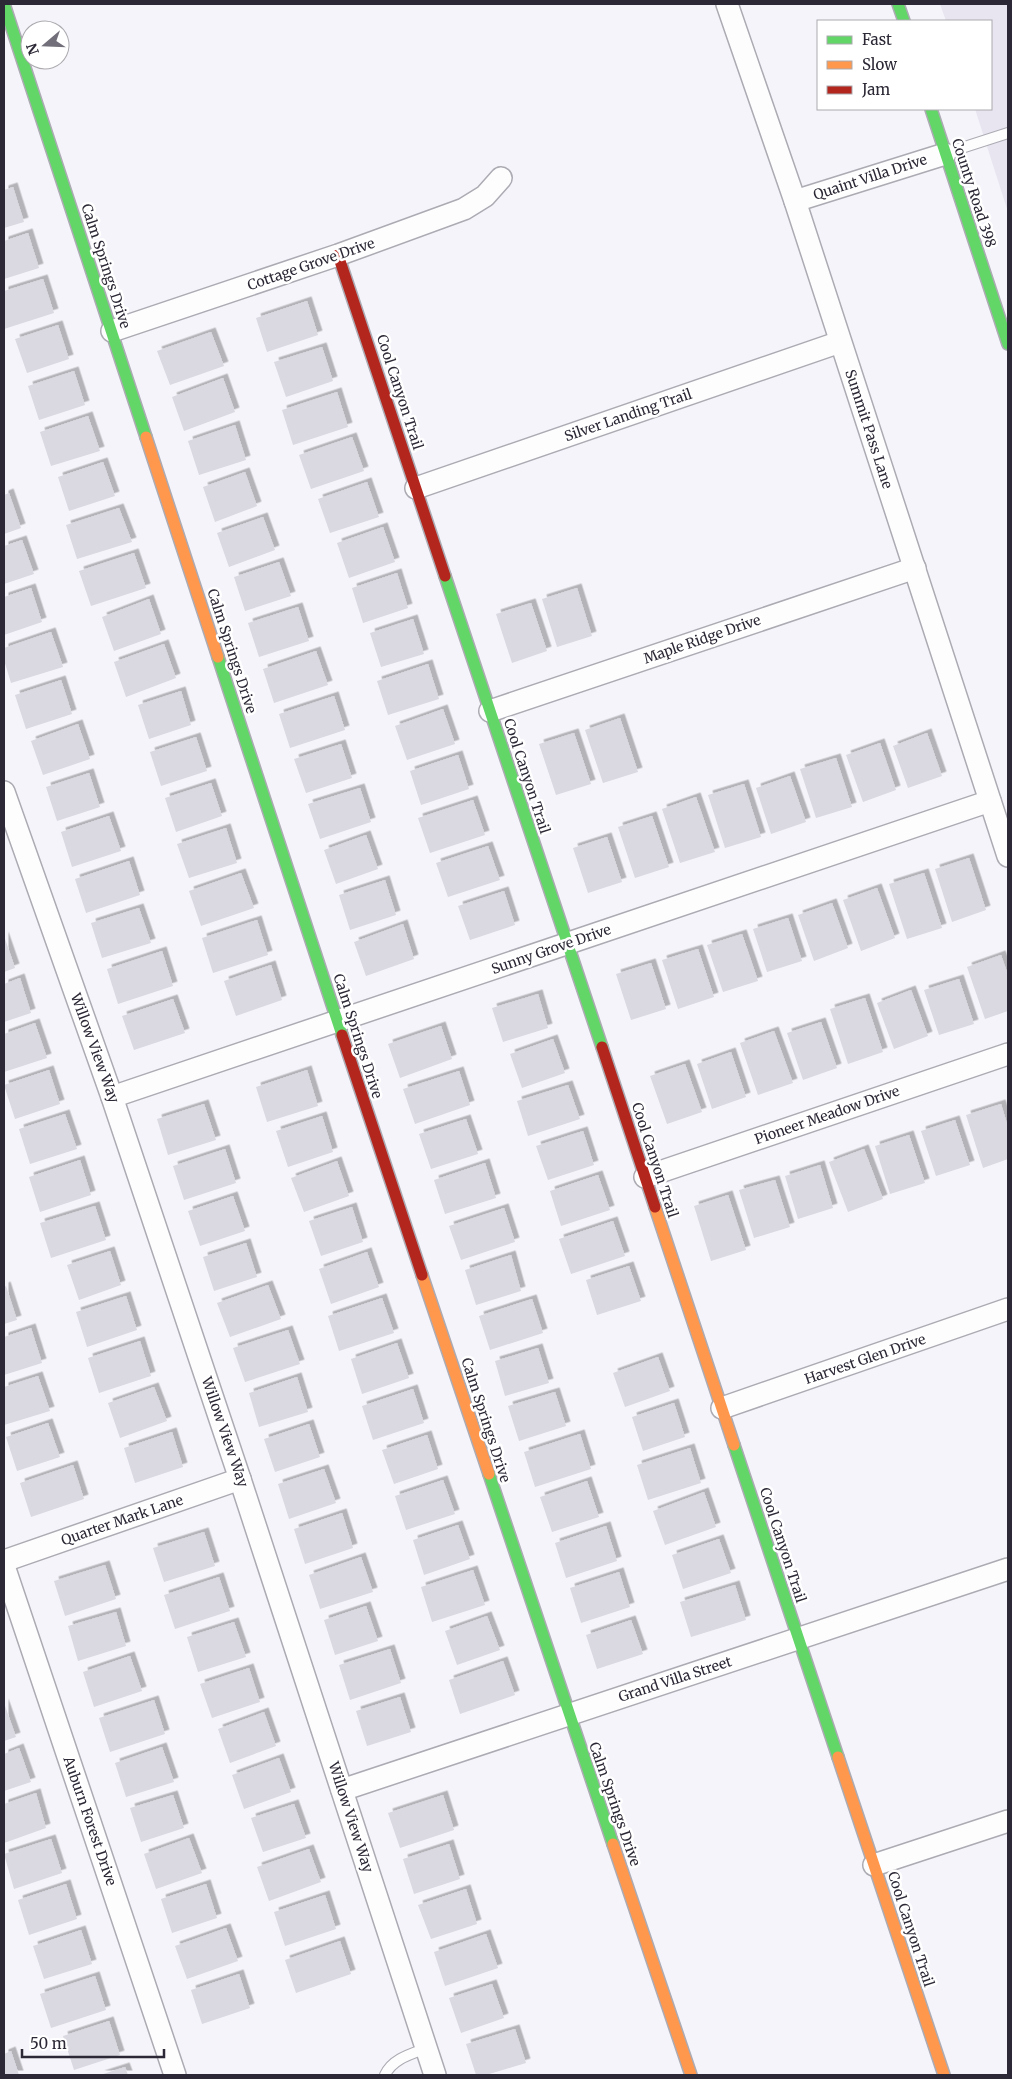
<svg xmlns="http://www.w3.org/2000/svg" width="1012" height="2079" font-family="Merriweather,serif">
  <defs>
    <filter id="shadow"><feDropShadow dx="4.5" dy="-4.5" stdDeviation="0" flood-color="#0004"/></filter>
  </defs>
  <rect width="100%" height="100%" fill="#f5f4fa"/>
  <polygon fill="#e8e5f1" points="940,4 1008,4 1008,212 975,109 991,109 991,21 946,21"/>
  <g fill="#dad8e1" filter="url(#shadow)">
    <polygon points="13,187 24,222 4,228 4,190"/>
    <polygon points="28,233 39,268 4,279 4,241"/>
    <polygon points="43,279 54,313 4,329 4,291"/>
    <polygon points="307,301 318,335 267,352 256,318"/>
    <polygon points="58,325 69,359 27,373 15,339"/>
    <polygon points="211,332 224,366 170,385 157,351"/>
    <polygon points="322,347 333,381 286,397 274,362"/>
    <polygon points="74,371 85,405 39,420 28,386"/>
    <polygon points="223,378 235,412 184,431 172,397"/>
    <polygon points="337,392 348,427 293,445 282,410"/>
    <polygon points="88,416 100,451 51,466 40,432"/>
    <polygon points="235,425 246,460 199,475 188,441"/>
    <polygon points="352,437 364,471 311,489 299,455"/>
    <polygon points="103,462 115,496 69,511 58,477"/>
    <polygon points="245,472 257,506 215,522 203,487"/>
    <polygon points="367,482 379,517 330,533 318,499"/>
    <polygon points="9,493 21,528 4,534 4,495"/>
    <polygon points="119,508 132,542 77,559 66,525"/>
    <polygon points="263,517 275,550 229,567 217,533"/>
    <polygon points="383,527 395,562 349,578 337,543"/>
    <polygon points="22,540 34,574 4,584 4,546"/>
    <polygon points="134,553 146,588 91,606 79,571"/>
    <polygon points="279,562 291,596 245,611 234,577"/>
    <polygon points="397,573 408,608 363,623 352,588"/>
    <polygon points="31,588 42,622 4,635 4,597"/>
    <polygon points="577,588 592,636 557,647 542,599"/>
    <polygon points="149,599 161,634 114,651 102,617"/>
    <polygon points="531,603 547,651 512,663 496,614"/>
    <polygon points="298,607 309,641 259,657 248,623"/>
    <polygon points="413,619 424,654 381,667 370,633"/>
    <polygon points="51,632 63,667 11,683 4,660 4,648"/>
    <polygon points="164,644 176,678 126,697 114,662"/>
    <polygon points="316,651 328,685 274,703 263,669"/>
    <polygon points="428,664 439,699 388,715 377,681"/>
    <polygon points="61,680 72,714 26,729 15,695"/>
    <polygon points="181,691 191,725 149,739 138,705"/>
    <polygon points="334,696 345,730 290,748 279,714"/>
    <polygon points="443,709 455,744 407,760 395,726"/>
    <polygon points="620,718 638,772 603,783 585,730"/>
    <polygon points="78,724 90,759 43,775 31,741"/>
    <polygon points="574,733 591,784 556,795 539,744"/>
    <polygon points="927,733 942,776 908,788 893,746"/>
    <polygon points="196,737 207,771 161,786 150,752"/>
    <polygon points="880,743 896,790 863,802 846,755"/>
    <polygon points="341,744 352,778 306,793 294,759"/>
    <polygon points="458,755 469,789 421,805 410,771"/>
    <polygon points="836,758 852,807 816,818 800,769"/>
    <polygon points="89,773 100,807 57,821 46,787"/>
    <polygon points="790,776 806,822 771,834 756,788"/>
    <polygon points="211,783 222,816 176,832 165,798"/>
    <polygon points="744,784 761,837 725,848 708,795"/>
    <polygon points="360,788 371,822 320,839 308,804"/>
    <polygon points="696,797 715,852 680,863 662,809"/>
    <polygon points="473,800 485,835 430,853 418,818"/>
    <polygon points="109,816 121,851 72,867 61,832"/>
    <polygon points="652,816 669,867 635,878 618,827"/>
    <polygon points="226,828 237,863 189,878 177,844"/>
    <polygon points="366,835 378,869 336,884 324,850"/>
    <polygon points="607,837 622,882 588,893 573,848"/>
    <polygon points="488,846 500,880 448,897 436,863"/>
    <polygon points="969,858 986,910 952,922 935,869"/>
    <polygon points="129,861 140,895 86,913 75,879"/>
    <polygon points="241,873 254,908 201,926 189,891"/>
    <polygon points="924,873 942,928 907,939 889,884"/>
    <polygon points="385,880 396,915 350,930 339,895"/>
    <polygon points="877,888 895,938 861,951 843,900"/>
    <polygon points="504,891 515,925 470,940 458,906"/>
    <polygon points="832,903 848,948 814,961 798,915"/>
    <polygon points="139,908 151,943 102,958 91,923"/>
    <polygon points="788,918 802,961 767,972 753,929"/>
    <polygon points="257,920 268,955 213,973 202,938"/>
    <polygon points="403,924 414,959 366,976 354,942"/>
    <polygon points="742,934 758,981 723,992 707,945"/>
    <polygon points="4,936 15,968 4,972"/>
    <polygon points="698,949 714,997 678,1009 662,960"/>
    <polygon points="162,951 173,986 118,1004 107,969"/>
    <polygon points="1001,955 1008,975 1008,1011 985,1019 967,967"/>
    <polygon points="651,963 666,1009 631,1020 616,974"/>
    <polygon points="271,965 282,1000 236,1016 224,981"/>
    <polygon points="20,978 31,1013 4,1022 4,984"/>
    <polygon points="959,979 974,1024 939,1035 924,990"/>
    <polygon points="911,990 928,1036 894,1049 877,1003"/>
    <polygon points="538,994 548,1028 503,1042 492,1008"/>
    <polygon points="865,998 883,1052 848,1064 830,1009"/>
    <polygon points="173,999 185,1033 134,1050 122,1016"/>
    <polygon points="821,1022 837,1068 803,1080 787,1033"/>
    <polygon points="35,1023 47,1058 4,1072 4,1034"/>
    <polygon points="441,1026 452,1059 400,1078 388,1044"/>
    <polygon points="774,1031 793,1083 758,1095 740,1043"/>
    <polygon points="553,1039 565,1073 522,1088 510,1054"/>
    <polygon points="731,1052 746,1097 712,1109 697,1064"/>
    <polygon points="685,1064 702,1112 667,1124 650,1076"/>
    <polygon points="49,1070 60,1104 15,1119 4,1085"/>
    <polygon points="307,1070 318,1106 267,1122 256,1087"/>
    <polygon points="459,1071 470,1105 415,1124 403,1089"/>
    <polygon points="568,1085 580,1119 528,1136 517,1101"/>
    <polygon points="204,1104 216,1140 168,1155 157,1119"/>
    <polygon points="1001,1104 1008,1127 1008,1159 983,1168 966,1115"/>
    <polygon points="65,1114 77,1149 30,1164 19,1129"/>
    <polygon points="322,1116 333,1152 288,1167 276,1131"/>
    <polygon points="466,1119 478,1154 431,1169 419,1134"/>
    <polygon points="955,1120 970,1165 936,1176 921,1131"/>
    <polygon points="583,1131 594,1165 548,1180 536,1146"/>
    <polygon points="909,1135 925,1183 890,1194 875,1146"/>
    <polygon points="225,1149 236,1183 184,1200 173,1166"/>
    <polygon points="864,1149 883,1199 848,1212 829,1162"/>
    <polygon points="80,1160 91,1195 40,1212 29,1177"/>
    <polygon points="337,1161 349,1196 304,1212 291,1178"/>
    <polygon points="485,1163 496,1198 445,1214 434,1180"/>
    <polygon points="820,1165 833,1208 798,1219 785,1176"/>
    <polygon points="598,1175 610,1210 561,1226 550,1191"/>
    <polygon points="775,1180 790,1227 754,1238 739,1190"/>
    <polygon points="728,1195 746,1250 711,1261 694,1206"/>
    <polygon points="233,1196 245,1231 200,1246 188,1211"/>
    <polygon points="95,1206 106,1240 51,1258 40,1223"/>
    <polygon points="352,1207 363,1242 321,1256 309,1221"/>
    <polygon points="504,1208 515,1242 461,1260 449,1226"/>
    <polygon points="613,1221 625,1256 571,1274 559,1239"/>
    <polygon points="246,1243 257,1277 214,1291 203,1257"/>
    <polygon points="110,1251 121,1285 79,1300 67,1265"/>
    <polygon points="367,1252 379,1287 331,1304 319,1269"/>
    <polygon points="511,1255 521,1291 476,1305 465,1270"/>
    <polygon points="629,1266 641,1301 597,1315 586,1280"/>
    <polygon points="268,1285 281,1319 230,1337 217,1303"/>
    <polygon points="6,1286 17,1320 4,1324 4,1287"/>
    <polygon points="126,1296 137,1330 87,1347 76,1312"/>
    <polygon points="382,1298 394,1333 339,1351 328,1316"/>
    <polygon points="532,1299 543,1333 490,1350 479,1316"/>
    <polygon points="31,1328 42,1363 4,1375 4,1337"/>
    <polygon points="288,1330 300,1364 245,1382 233,1348"/>
    <polygon points="140,1341 151,1376 99,1393 88,1358"/>
    <polygon points="397,1343 409,1378 362,1394 351,1359"/>
    <polygon points="538,1348 549,1383 505,1396 495,1361"/>
    <polygon points="658,1357 670,1391 625,1407 613,1373"/>
    <polygon points="38,1376 50,1411 4,1425 4,1387"/>
    <polygon points="297,1377 308,1412 259,1427 249,1393"/>
    <polygon points="154,1387 167,1421 120,1438 108,1403"/>
    <polygon points="413,1389 424,1423 373,1440 362,1406"/>
    <polygon points="555,1392 566,1426 519,1441 508,1406"/>
    <polygon points="674,1403 685,1437 643,1451 632,1417"/>
    <polygon points="48,1423 60,1457 17,1471 6,1437"/>
    <polygon points="309,1424 320,1457 275,1472 264,1439"/>
    <polygon points="172,1432 183,1467 135,1483 124,1448"/>
    <polygon points="580,1434 591,1469 535,1487 524,1452"/>
    <polygon points="427,1435 438,1469 394,1484 382,1450"/>
    <polygon points="690,1448 701,1483 648,1500 637,1465"/>
    <polygon points="73,1465 84,1499 31,1517 20,1483"/>
    <polygon points="324,1469 336,1503 289,1519 278,1484"/>
    <polygon points="443,1480 455,1514 406,1530 395,1496"/>
    <polygon points="587,1481 599,1517 552,1532 540,1497"/>
    <polygon points="704,1492 716,1527 665,1545 653,1511"/>
    <polygon points="342,1513 353,1548 305,1564 294,1529"/>
    <polygon points="458,1525 470,1559 424,1575 413,1540"/>
    <polygon points="606,1526 617,1561 566,1578 555,1543"/>
    <polygon points="204,1532 215,1566 164,1582 153,1548"/>
    <polygon points="719,1539 731,1573 683,1589 672,1555"/>
    <polygon points="361,1557 373,1592 320,1609 309,1575"/>
    <polygon points="105,1565 116,1599 65,1616 54,1581"/>
    <polygon points="473,1570 485,1605 432,1622 421,1587"/>
    <polygon points="619,1572 630,1607 581,1623 570,1588"/>
    <polygon points="219,1577 230,1611 175,1629 164,1595"/>
    <polygon points="735,1585 746,1620 691,1637 680,1602"/>
    <polygon points="366,1606 378,1641 335,1655 324,1620"/>
    <polygon points="116,1612 126,1646 78,1661 68,1626"/>
    <polygon points="487,1616 500,1650 457,1665 445,1631"/>
    <polygon points="631,1620 643,1654 597,1669 586,1635"/>
    <polygon points="234,1622 246,1657 198,1672 187,1637"/>
    <polygon points="390,1649 401,1683 350,1700 339,1665"/>
    <polygon points="130,1656 142,1691 94,1707 83,1672"/>
    <polygon points="503,1661 515,1695 460,1714 449,1680"/>
    <polygon points="249,1668 260,1702 212,1718 200,1684"/>
    <polygon points="400,1697 411,1732 367,1746 356,1711"/>
    <polygon points="154,1700 165,1734 110,1752 99,1718"/>
    <polygon points="4,1703 16,1737 4,1741"/>
    <polygon points="264,1712 276,1746 230,1763 218,1729"/>
    <polygon points="162,1747 174,1782 126,1797 115,1763"/>
    <polygon points="19,1748 31,1782 4,1791 4,1754"/>
    <polygon points="279,1758 291,1792 244,1809 232,1775"/>
    <polygon points="36,1793 46,1828 4,1843 4,1804"/>
    <polygon points="173,1795 184,1828 141,1842 130,1808"/>
    <polygon points="443,1795 454,1830 400,1848 388,1813"/>
    <polygon points="294,1804 306,1838 263,1852 251,1818"/>
    <polygon points="189,1838 202,1873 156,1889 144,1854"/>
    <polygon points="51,1839 62,1873 14,1889 4,1854"/>
    <polygon points="449,1844 460,1879 414,1894 403,1859"/>
    <polygon points="309,1849 321,1882 269,1901 257,1867"/>
    <polygon points="66,1884 77,1919 29,1935 18,1900"/>
    <polygon points="206,1884 217,1918 172,1933 161,1899"/>
    <polygon points="466,1889 477,1924 431,1939 418,1905"/>
    <polygon points="325,1895 336,1929 285,1946 274,1912"/>
    <polygon points="226,1928 238,1961 187,1979 175,1946"/>
    <polygon points="81,1930 92,1964 44,1979 33,1946"/>
    <polygon points="486,1934 498,1968 445,1986 434,1952"/>
    <polygon points="340,1941 351,1974 296,1993 285,1960"/>
    <polygon points="239,1974 250,2008 202,2024 191,1990"/>
    <polygon points="95,1976 106,2010 51,2028 40,1994"/>
    <polygon points="492,1984 504,2018 461,2033 449,1998"/>
    <polygon points="109,2021 120,2055 74,2070 63,2036"/>
    <polygon points="515,2029 526,2063 486,2075 476,2075 466,2044"/>
    <polygon points="11,2051 19,2075 4,2075 4,2054"/>
    <polygon points="125,2067 128,2075 100,2075"/>
  </g>
  <g fill="none" stroke-linecap="round" stroke-linejoin="round">
    <defs>
      <g id="lane">
        <polyline points="946,153 1008,133"/>
        <path d="M385,2075C392,2059 411,2054 427,2048"/>
      </g>
      <g id="street">
        <polyline points="727,4 795,201 1008,856"/>
        <polyline points="795,201 945,154"/>
        <polyline points="112,331 338,255 464,209 485,196 501,178"/>
        <polyline points="416,488 840,342"/>
        <polyline points="490,711 915,568"/>
        <polyline points="4,792 112,1097 240,1479 435,2075"/>
        <polyline points="112,1097 990,801"/>
        <polyline points="645,1177 1008,1054"/>
        <polyline points="722,1408 1008,1309"/>
        <polyline points="4,1561 240,1479"/>
        <polyline points="4,1566 175,2075"/>
        <polyline points="342,1790 1008,1569"/>
        <polyline points="874,1865 1008,1821"/>
      </g>
      <g id="fast">
        <polyline points="4,4 146,437"/>
        <polyline points="898,4 904,21"/>
        <polyline points="931,109 1008,344"/>
        <polyline points="445,576 602,1047"/>
        <polyline points="218,657 342,1035"/>
        <polyline points="734,1445 838,1757"/>
        <polyline points="489,1474 613,1844"/>
      </g>
      <g id="slow">
        <polyline points="146,437 218,657"/>
        <polyline points="655,1207 734,1445"/>
        <polyline points="422,1275 489,1474"/>
        <polyline points="838,1757 944,2075"/>
        <polyline points="613,1844 691,2075"/>
      </g>
      <g id="jam">
        <polyline points="338,255 445,576"/>
        <polyline points="342,1035 422,1275"/>
        <polyline points="602,1047 655,1207"/>
      </g>
    </defs>
    <use href="#lane" stroke="#acabb3" stroke-width="12"/>
    <use href="#street" stroke="#acabb3" stroke-width="24"/>
    <use href="#fast" stroke="#acabb3" stroke-width="14"/>
    <use href="#slow" stroke="#acabb3" stroke-width="14"/>
    <use href="#jam" stroke="#acabb3" stroke-width="14"/>
    <use href="#lane" stroke="#fefdfe" stroke-width="10"/>
    <use href="#street" stroke="#fefdfe" stroke-width="21"/>
    <use href="#fast" stroke="#63d668" stroke-width="11"/>
    <use href="#slow" stroke="#ff974d" stroke-width="11"/>
    <use href="#jam" stroke="#b3261e" stroke-width="11"/>
  </g>
  <g text-anchor="middle" stroke-width="5" stroke-linejoin="round" paint-order="stroke">
    <g font-size="14" fill="#2c2835" stroke="#fff">
      <text transform="translate(870 177) rotate(-18)" y="5">Quaint Villa Drive</text>
      <text transform="translate(974 193) rotate(72)" y="5">County Road 398</text>
      <text transform="translate(311 264) rotate(-19)" y="5">Cottage Grove Drive</text>
      <text transform="translate(106 266) rotate(72)" y="5">Calm Springs Drive</text>
      <text transform="translate(400 392) rotate(72)" y="5">Cool Canyon Trail</text>
      <text transform="translate(628 415) rotate(-19)" y="5">Silver Landing Trail</text>
      <text transform="translate(869 429) rotate(72)" y="5">Summit Pass Lane</text>
      <text transform="translate(702 639) rotate(-19)" y="5">Maple Ridge Drive</text>
      <text transform="translate(232 651) rotate(72)" y="5">Calm Springs Drive</text>
      <text transform="translate(527 776) rotate(72)" y="5">Cool Canyon Trail</text>
      <text transform="translate(551 949) rotate(-19)" y="5">Sunny Grove Drive</text>
      <text transform="translate(358 1036) rotate(72)" y="5">Calm Springs Drive</text>
      <text transform="translate(95 1048) rotate(70)" y="5">Willow View Way</text>
      <text transform="translate(827 1115) rotate(-19)" y="5">Pioneer Meadow Drive</text>
      <text transform="translate(655 1160) rotate(72)" y="5">Cool Canyon Trail</text>
      <text transform="translate(865 1359) rotate(-19)" y="5">Harvest Glen Drive</text>
      <text transform="translate(486 1420) rotate(72)" y="5">Calm Springs Drive</text>
      <text transform="translate(225 1432) rotate(71)" y="5">Willow View Way</text>
      <text transform="translate(122 1520) rotate(-19)" y="5">Quarter Mark Lane</text>
      <text transform="translate(783 1545) rotate(72)" y="5">Cool Canyon Trail</text>
      <text transform="translate(675 1679) rotate(-18)" y="5">Grand Villa Street</text>
      <text transform="translate(615 1804) rotate(71)" y="5">Calm Springs Drive</text>
      <text transform="translate(351 1817) rotate(72)" y="5">Willow View Way</text>
      <text transform="translate(90 1821) rotate(71)" y="5">Auburn Forest Drive</text>
      <text transform="translate(911 1929) rotate(72)" y="5">Cool Canyon Trail</text>
    </g>
  </g>
  <rect width="1012" height="2079" fill="none" stroke="#2c2835" stroke-width="10"/>
  <rect x="817" y="20" width="175" height="90" fill="#ffffff" stroke="#aba9ae"/>
  <rect x="827" y="36" width="25" height="8" fill="#63d668" stroke="#aba9ae"/>
  <text x="862" y="45" font-size="15" fill="#2c2835">Fast</text>
  <rect x="827" y="61" width="25" height="8" fill="#ff974d" stroke="#aba9ae"/>
  <text x="862" y="70" font-size="15" fill="#2c2835">Slow</text>
  <rect x="827" y="86" width="25" height="8" fill="#b3261e" stroke="#aba9ae"/>
  <text x="862" y="95" font-size="15" fill="#2c2835">Jam</text>
  <g transform="translate(45 45) rotate(251)"><circle r="24" fill="#ffffff" stroke="#aba9ae"/>
  <path d="M0-4L9 19L0 12L-9 19Z" fill="#726f7a"/>
  <text y="-8" font-size="14" font-weight="bold" text-anchor="middle" fill="#2c2835">N</text>
  </g>
  <path d="M22 2049v8h142v-8" fill="none" stroke="#2c2835" stroke-width="2.5"/>
  <text x="30" y="2049" font-size="15" fill="#2c2835" stroke="#ffffff" stroke-width="4" paint-order="stroke">50 m</text>
</svg>
